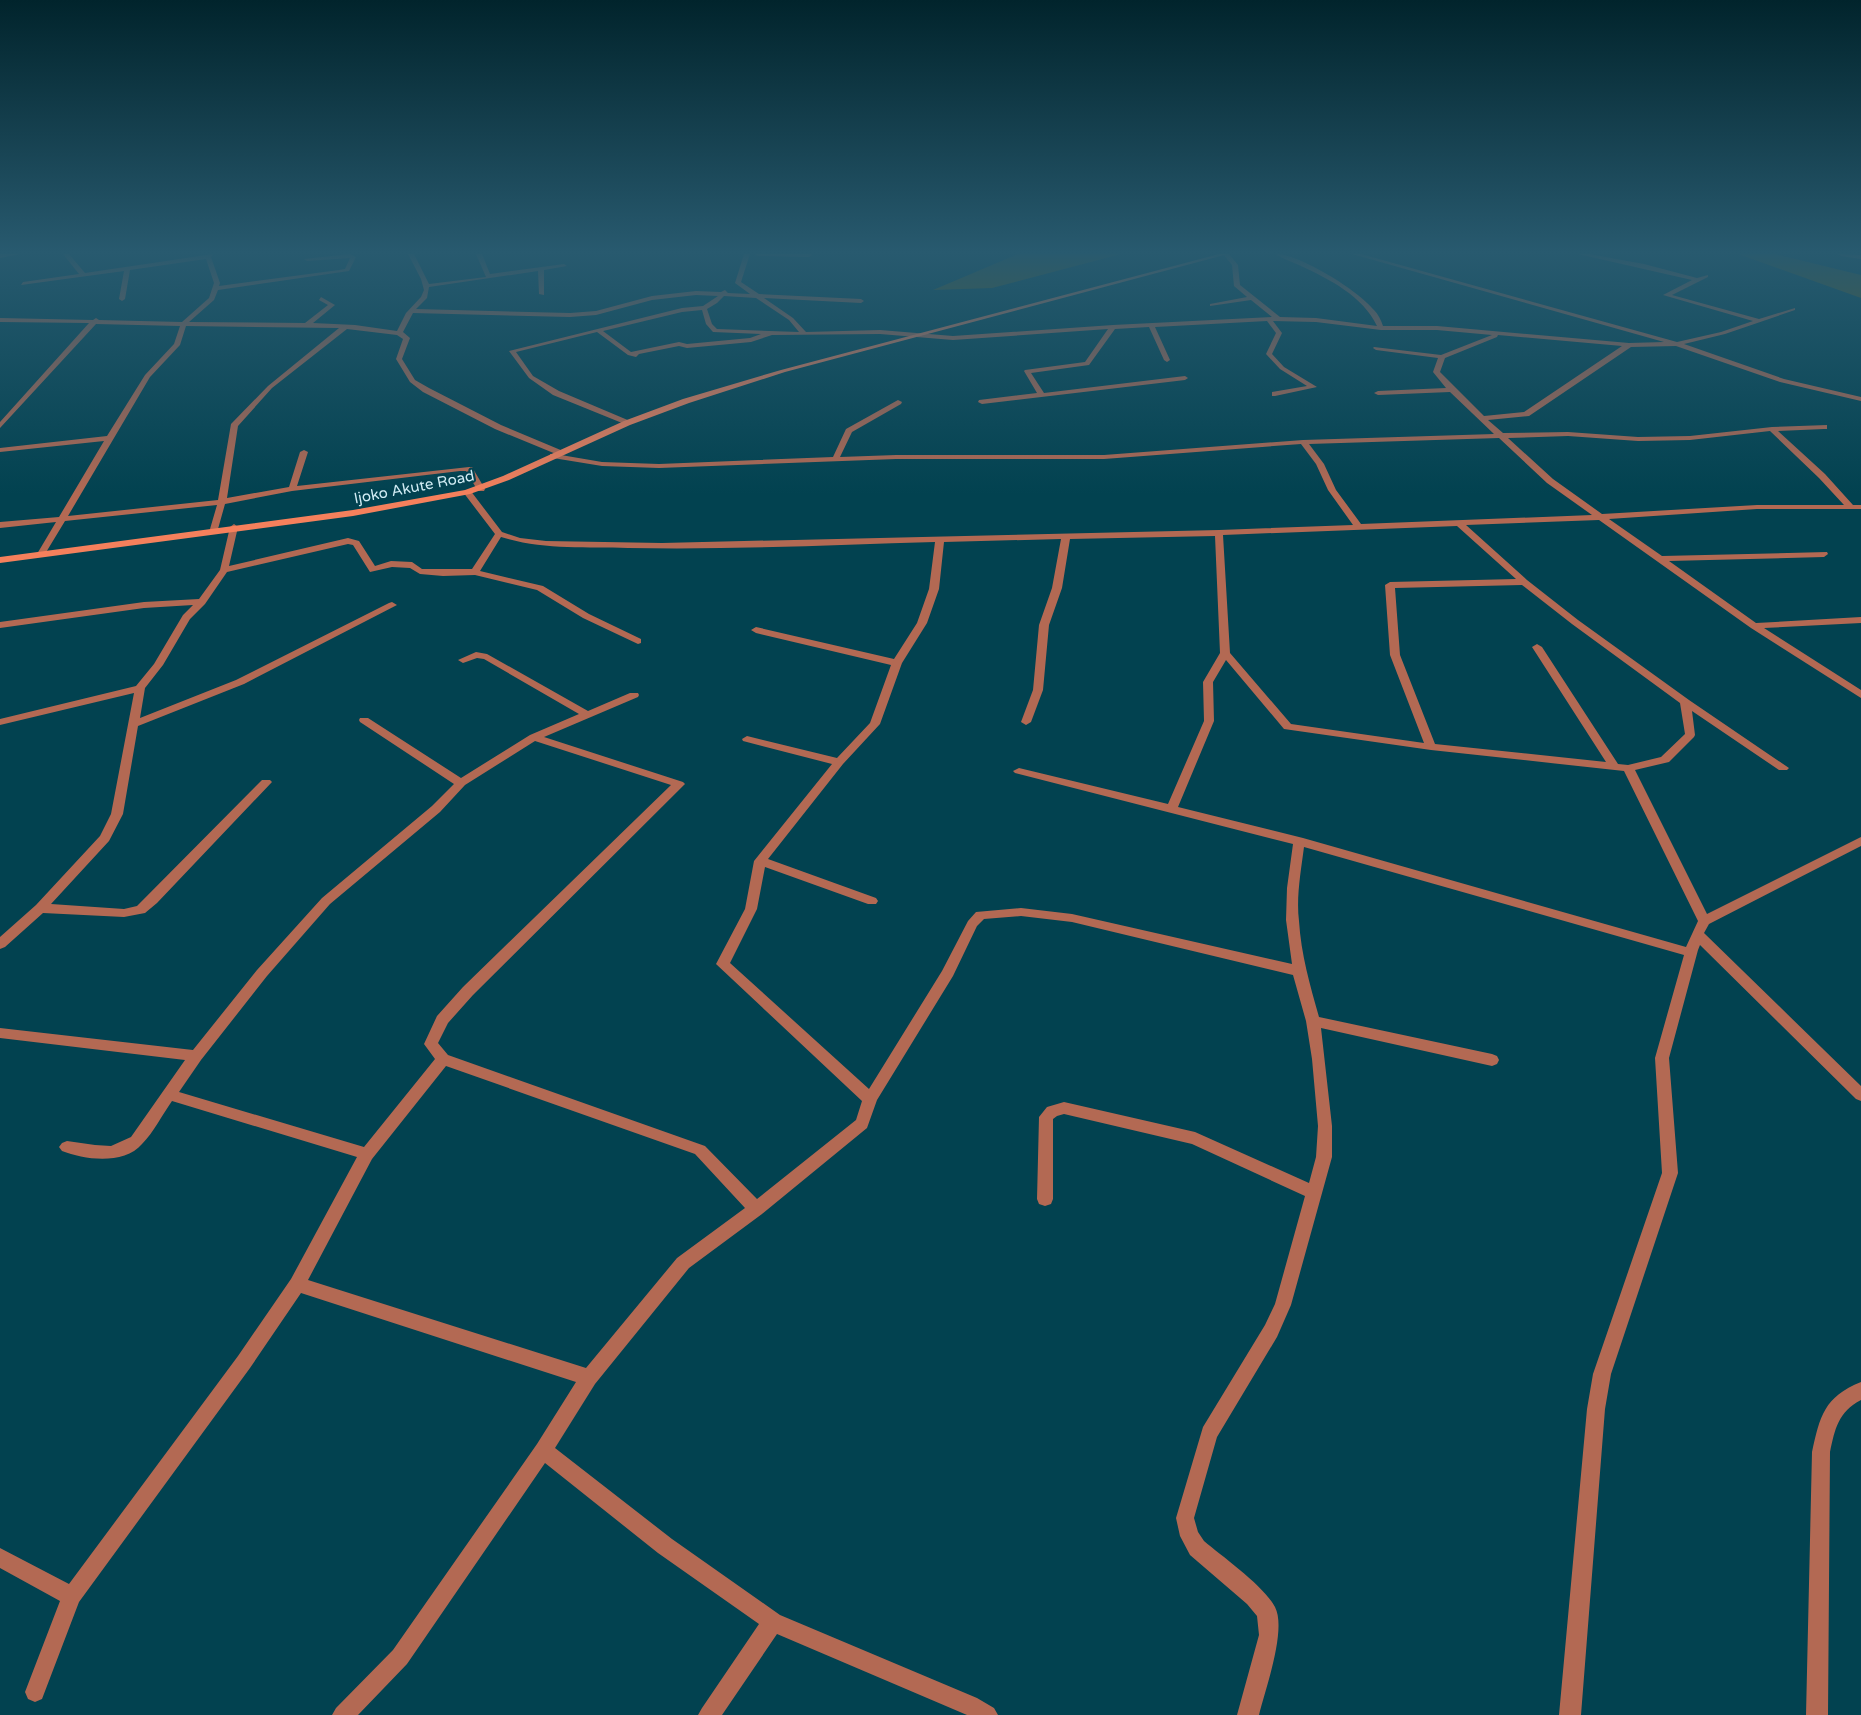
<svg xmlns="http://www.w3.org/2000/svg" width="1861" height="1715" font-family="'Varela Round',sans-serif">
  <rect width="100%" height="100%" fill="#024250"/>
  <g fill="#675a17">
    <polygon points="1018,254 1121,254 992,288 933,290"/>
    <polygon points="1738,254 1775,254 1861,275 1861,298"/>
  </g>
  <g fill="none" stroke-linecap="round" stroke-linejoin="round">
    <g fill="#b36953" fill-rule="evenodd">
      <polygon points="0,254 20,254 0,258"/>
      <path d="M63,254H69L85,273L213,254L211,257L220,283L219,286L339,270L345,269L350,258L307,261L304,259L350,254L356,257L349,271L218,290L214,300L189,322L305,323L328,305L319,300L321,297L335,305L313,323L355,325L397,331L406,313L421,297L424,290L421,279L408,254H414L429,284L486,277L476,254H482L490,274L564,264L567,266L544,270V295L539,294L538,271L429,287L427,298L416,309L570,313L596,311L652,296L696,291L721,292L725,290L728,293L750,294L735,283L744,254H750L741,282L759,294L861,299L864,301L861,303L764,298L793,318L806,332L880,330L953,336L1113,325L1272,317L1251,300L1210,306V304L1247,297L1234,286L1232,265L1223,254H1229L1238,265L1240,285L1280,317L1316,318L1377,326C1363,296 1329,279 1301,266C1293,262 1283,259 1276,254C1300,254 1359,291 1374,310C1378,314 1381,320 1383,326H1437L1629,343L1664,342L1352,254H1361L1677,342L1721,332L1753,321L1663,295L1692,280L1578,254H1589L1644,264L1697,278L1708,275V277L1672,295L1759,319L1795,308V310L1725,334L1684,344L1784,379L1861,397V401L1780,382L1676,346L1631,347L1529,416L1488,420L1503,433L1568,432L1638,437L1690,436L1772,427L1827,425V429H1824L1778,431L1825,474L1853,505H1861V509H1757L1609,519L1662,556L1827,552L1828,554L1824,557L1669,561L1756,623L1861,617V623L1764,628L1861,690V698L1751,628L1599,520L1466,525L1527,580L1578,620L1689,700L1789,768L1787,770H1779L1692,711L1695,735L1694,737L1669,762L1635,770L1707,914L1861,837V846L1709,924L1704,933L1861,1086V1101L1856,1099L1700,945L1698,950L1669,1058L1678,1173L1611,1374L1605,1409L1581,1715H1559L1587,1409L1593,1374L1662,1173L1655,1058L1684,955L1304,847C1301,871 1296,897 1299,921C1301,954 1310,985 1319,1017L1492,1054L1497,1056L1499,1060L1497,1064L1492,1066L1321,1028L1332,1126V1157L1291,1305L1277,1337L1217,1437L1194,1518L1198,1532L1204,1541C1223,1557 1264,1586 1275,1607C1287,1630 1265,1690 1259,1715H1237L1259,1635L1257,1616L1247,1604L1190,1555L1180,1536L1176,1518L1203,1427L1265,1325L1275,1304L1305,1196L1192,1144L1064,1114L1057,1116L1053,1119V1199L1051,1204L1045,1206L1039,1204L1037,1199L1039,1117L1047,1107L1064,1102L1195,1132L1309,1183L1316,1157L1318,1126L1312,1059L1306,1021L1293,975L1072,922L1021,916L984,919L977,926L953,976L877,1100L867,1128L762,1214L689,1268L595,1384L555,1448L672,1539L780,1615L977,1698L994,1708L998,1715H967L777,1634L722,1715H698L702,1708L759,1624L658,1553L545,1463L407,1664L358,1715H332L336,1708L393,1650L537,1444L576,1382L301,1293L250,1368L79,1602L42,1699L35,1702L28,1699L25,1692L60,1601L0,1568V1548L69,1584L238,1356L291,1279L357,1157L172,1101C162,1115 154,1132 142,1144C124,1165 85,1160 62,1151L59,1147L62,1143L67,1141L95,1145L111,1146L131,1137L185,1060L0,1038V1028L193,1050L257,970L322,898L432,806L454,784L360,722L359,720L360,718H368L461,778L530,735L579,714L484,659L477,658L463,663L458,660L476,652L487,654L588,711L630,693H638L639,695L638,697L544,737L683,782L685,784L473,995L448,1023L438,1043L448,1055L705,1146L757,1199L856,1120L862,1101L716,964L745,909L754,861L832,764L743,741L742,739L747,736L837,758L870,723L891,665L756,633L751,630L756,627L894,659L917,623L929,589L935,542C833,545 730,550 628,548C585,547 542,550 501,537L480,571L543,586L589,614L641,639V643L638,644L583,618L537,590L475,575L443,576L420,574L410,568L392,567L370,572L353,545L348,544L227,572L205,604L190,619L163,665L145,688L140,718L236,680L389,603L392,602L397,605L244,684L138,726L123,814L109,841L51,904L124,909L137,906L262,780H270L272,782L157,903L145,913L124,917L43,913L5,947L0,949V937L36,905L100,836L111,814L134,693L0,725V719L136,686L154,664L183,615L193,605L144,608L0,628V622L144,602L199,599L220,570L230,527L234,524L238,527L229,566L348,538L359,541L375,566L391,561L412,562L422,569H472L495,534L463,492L467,490H470L502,532L520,538L546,541L662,543L1219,530L1353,525L1328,490L1316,464L1301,444L1104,459H896L659,468L602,466L553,458H550V454H556L495,429L423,392L410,382L396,359L403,339L397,335L347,329L272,388L238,426L227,498L289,487L300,452L304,450L308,452L297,486L469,467H472L485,489L484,491H478L466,471H460L292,491L225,504L218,529L214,532L210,529L217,505L65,521L45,554L41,557L37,554L56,522L0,528V522L59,517L104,441L0,452V448L107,436L145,375L174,344L180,326L96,324L0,428V422L89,323L0,322V318L93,320L96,318L99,320L182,322L209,298L214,283L206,259L130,270L125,299L122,301L119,299L124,271L21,285L23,282L79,274ZM696,295L718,296L703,306L682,308L509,351L529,378L553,395L627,425H630V421L559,391L533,376L516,352L597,332L628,355L636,357L639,354L679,346L687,348L751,342L772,335L880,334L953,340L1108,329L1085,362L1025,370L1024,371L1037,393L979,400L978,402L982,404L1185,380L1188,378L1185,376L1044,393L1031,373L1089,365L1115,329L1149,327L1164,360L1167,362L1170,360L1155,327L1267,321L1276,333L1266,354L1280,369L1307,386L1272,392V396H1275L1317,387L1284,367L1272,354L1282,333L1273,321L1316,322L1381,330H1437L1492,335L1441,355L1374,347L1373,348L1376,350L1438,358L1433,372L1446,388L1378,391L1374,393L1378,395L1450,392L1494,434L1303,440L1104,455H896L840,457L852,432L901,404L902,402L898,400L846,429L833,457L659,464L602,462L561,455L564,453L563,451L501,425L429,388L415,380L402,359L410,338L403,332L413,313L570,317L596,315L652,300ZM724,296L756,298L789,320L799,332L717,329L712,324L707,309L717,303ZM702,310L706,324L713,332L761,334L750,338L687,344L679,342L631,352L603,331L682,312ZM186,326L339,328L268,386L231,424L218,500L68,516L150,377L180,345ZM1498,335L1622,346L1524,412L1484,416L1440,372L1445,358L1497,337ZM1770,431L1819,478L1844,505H1757L1602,514L1553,479L1508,438L1568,436L1638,441L1690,440ZM1499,438L1547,483L1592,515L1361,524L1336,490L1324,464L1309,444ZM1457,526L1516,579L1390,582L1385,585L1390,655L1424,743L1291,724L1230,653L1223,535ZM1215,536L1220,653L1203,682L1204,721L1168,804L1019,768L1013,771L1015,773L1293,844L1287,888L1286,920L1292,964L1072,914L1021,908L976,912L968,921L942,971L869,1089L730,963L757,909L765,867L868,904H876L878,901L876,898L768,859L843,764L880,724L902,663L927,623L939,589L944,542L1061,539L1052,588L1039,625L1033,690L1021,722L1026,725L1031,722L1043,690L1049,625L1062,588L1070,539ZM1522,585L1572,624L1680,703L1685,734L1661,757L1628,765L1618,764L1542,647L1537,644L1532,647L1606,762L1435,744L1400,655L1395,588ZM1226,660L1284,729L1431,750L1624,771L1698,921L1686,947L1303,838L1178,807L1214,721L1213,682ZM535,741L671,785L463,987L437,1016L424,1044L435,1059L364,1147L179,1092L201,1060L267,976L330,904L440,812L465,785ZM446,1066L695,1154L745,1208L677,1258L586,1368L308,1280L372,1159Z"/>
      <polygon points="755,254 811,254 812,255 809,257 758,256"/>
      <polygon points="1838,254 1861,255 1861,259 1841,256"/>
      <path d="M1861,1382V1400C1838,1412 1835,1429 1830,1452L1828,1715H1806L1812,1452C1820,1416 1824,1397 1861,1382Z"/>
    </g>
    <polygon fill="#f5805c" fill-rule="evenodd" points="1219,254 1228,254 785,372 689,403 630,425 509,480 470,494 353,516 0,563 0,557 353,510 465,490 503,476 624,421 683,399 781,370"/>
  </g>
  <linearGradient id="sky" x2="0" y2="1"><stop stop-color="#01242c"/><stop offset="0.51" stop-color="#285a6f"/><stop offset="1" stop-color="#285a6f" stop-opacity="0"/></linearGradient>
  <rect width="1861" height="494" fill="url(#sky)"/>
  <g text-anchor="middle" stroke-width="4.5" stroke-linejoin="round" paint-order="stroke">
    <g font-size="15" fill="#d0ecf4" stroke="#024250">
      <text transform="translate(414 487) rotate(-11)" y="5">Ijoko Akute Road</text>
    </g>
  </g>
</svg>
